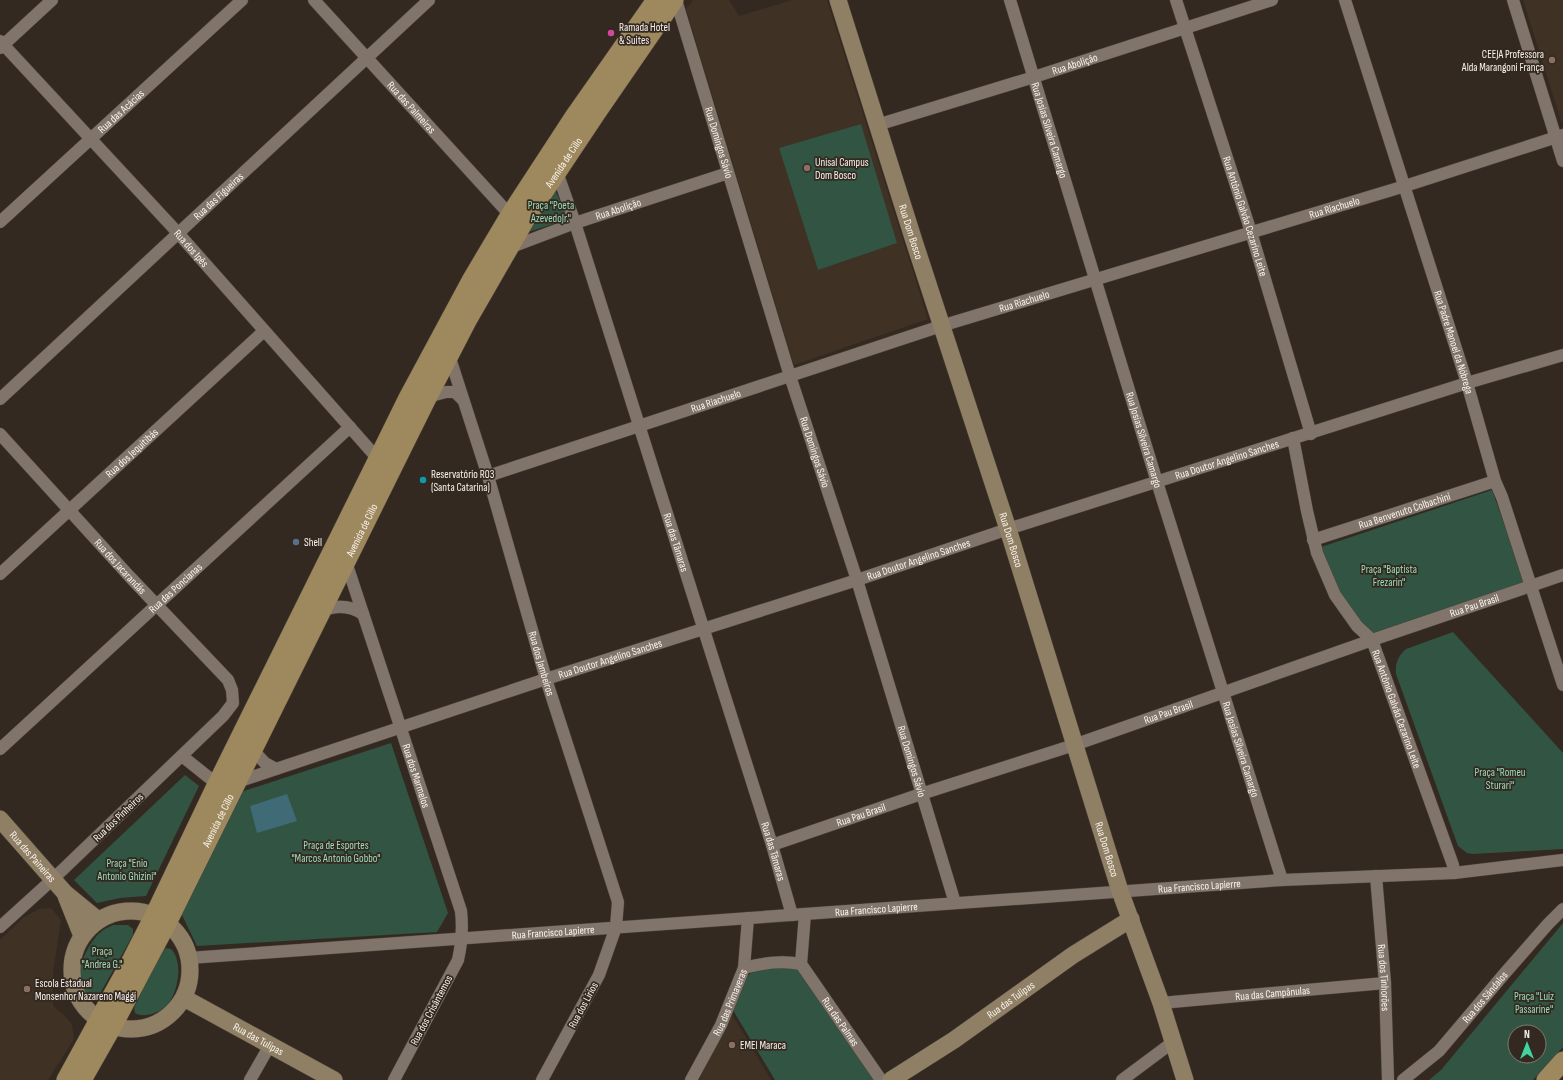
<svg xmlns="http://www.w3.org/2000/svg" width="1563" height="1080" font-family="'Sofia Sans Condensed',sans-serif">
  <rect width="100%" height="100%" fill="#332920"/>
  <g fill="#3f3123">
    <polygon points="693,0 729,0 739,16 792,0 827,0 928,319 794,365 686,9"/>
    <polygon points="1523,0 1563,0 1563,121 1561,121"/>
    <polygon points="51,908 61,920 53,973 53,1006 64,1015 72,1024 74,1039 48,1080 0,1080 0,940 24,917 39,909"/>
    <polygon points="730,1011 771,1080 699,1080"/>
  </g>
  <g fill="#315443" fill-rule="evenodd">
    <polygon points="861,124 897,243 818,270 779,148"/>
    <polygon points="553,186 569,219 522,234"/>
    <polygon points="1492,490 1525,582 1373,633 1361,622 1339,594 1321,547"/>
    <path d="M1453,632L1563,753V849L1473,854L1467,853L1458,846L1396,674C1395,663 1398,656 1406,649Z"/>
    <polygon points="391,743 448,913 437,932 197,946 181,913 241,792"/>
    <polygon points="185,775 199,786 146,896 120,898 97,903 74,880"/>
    <path d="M1563,923V1047L1533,1080H1429L1441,1070ZM1515,1032H1539V1056H1515Z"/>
    <path d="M113,925H128L133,929V935L97,999C89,998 87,997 84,989C83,987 81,983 80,981C77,966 90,940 102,931C105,928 110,927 113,925Z"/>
    <path d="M166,948L171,949C183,961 179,990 168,1004C161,1012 145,1019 135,1013L134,1008L161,951Z"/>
    <polygon points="801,964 880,1080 775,1080 731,1007 747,976 756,970"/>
  </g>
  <polygon fill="#3f6a76" points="287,794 297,821 257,833 250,806"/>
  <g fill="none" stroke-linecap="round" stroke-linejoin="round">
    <defs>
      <g id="street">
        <path id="s1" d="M314,0L510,215"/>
        <path id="s2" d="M676,0L790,376L857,580L955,903"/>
        <path id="s3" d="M1010,0L1157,482L1282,880"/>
        <path id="s4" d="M1176,0L1251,232L1311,434"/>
        <path id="s5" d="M1345,0L1467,383L1495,481L1502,497L1563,685"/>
        <polyline points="1513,0 1563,161"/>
        <path id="s6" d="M0,41L178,233L378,459"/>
        <polyline points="0,48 52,0"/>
        <path id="s7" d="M877,125L1034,77L1272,0"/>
        <path id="s8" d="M557,172L575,223L772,845L792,915"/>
        <path id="s9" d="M0,222L242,0"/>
        <path id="s10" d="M509,248L575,223L728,173"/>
        <path id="s11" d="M449,355L488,476L546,679L618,902L616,927L599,975L542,1080"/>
        <polyline points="427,397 446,392 455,392 463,400"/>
        <path id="s12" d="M0,399L429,0"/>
        <path id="s13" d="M0,434L130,577L228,680L232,690L233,703L223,716L53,879L0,927"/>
        <path id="s14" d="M1293,438L1307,511L1317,553L1335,595L1357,626L1372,640L1453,865L1454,873"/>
        <path id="s15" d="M488,476L941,326L1405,186L1563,135"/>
        <path id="s16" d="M1313,540L1495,481"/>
        <path id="s17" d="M346,562L461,911C463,929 462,942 458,960L394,1080"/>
        <path id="s18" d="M0,574L264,331"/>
        <path d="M321,611C336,605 350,605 363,614"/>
        <path id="s19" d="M0,749L350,427"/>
        <polyline points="252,749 265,763 276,769"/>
        <polyline points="182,756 217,784"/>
        <path id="s20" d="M237,782L546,679L857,580L1008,529L1467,383L1563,355"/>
        <path id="s21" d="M772,845L921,794L1074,745L1375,639L1563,575"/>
        <path id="s22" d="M1376,876L1385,983L1388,1080"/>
        <path id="s23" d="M805,914L801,964L881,1080"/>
        <path id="s24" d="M189,958L1282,880L1454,873L1563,860"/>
        <path d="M744,968C764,963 781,960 801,964"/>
        <path id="s25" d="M1161,1003L1385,983"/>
        <polyline points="250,1080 270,1045"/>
        <path id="s26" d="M691,1080L721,1025L744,968L748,918"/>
        <polyline points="1122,1080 1173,1042"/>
        <path id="s27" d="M1403,1080L1439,1051L1505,973L1548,924L1563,909"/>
      </g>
      <g id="secondary">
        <path id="s28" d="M838,0L914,241L1008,529L1120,891L1161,1003L1185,1080"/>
        <path id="s29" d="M0,819L65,893L98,920"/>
        <polyline points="66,896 82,936"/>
        <circle cx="131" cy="970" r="59"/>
        <path id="s30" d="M184,998L334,1080"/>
        <path id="s31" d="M891,1080L954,1040L1073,955L1131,919"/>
      </g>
      <g id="primary">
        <polyline points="66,1080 130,963 154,916 217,784 378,459 408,398 472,279 510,215 574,117 656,0"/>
        <path id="s32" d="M82,1080L112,1027L167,923L425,402L468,319L525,220L597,112L674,0"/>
        <polyline points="1546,1080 1563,1061"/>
      </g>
    </defs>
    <use href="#street" stroke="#4b443b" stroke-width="13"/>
    <use href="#secondary" stroke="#4b443b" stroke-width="18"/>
    <use href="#primary" stroke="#4b443b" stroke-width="20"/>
    <use href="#street" stroke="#81756b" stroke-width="12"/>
    <use href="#secondary" stroke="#8f7f64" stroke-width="17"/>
    <use href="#primary" stroke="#9e885d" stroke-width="19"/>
  </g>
  <circle fill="#d1479c" stroke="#332920" stroke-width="1.5" cx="611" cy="33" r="4"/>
  <g fill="#8d6e63" stroke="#332920" stroke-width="1.5">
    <circle cx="1552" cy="60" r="4"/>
    <circle cx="807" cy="168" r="4"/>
    <circle cx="27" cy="989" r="4"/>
    <circle cx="732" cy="1045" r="4"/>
  </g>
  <circle fill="#0f9aa8" stroke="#332920" stroke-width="1.5" cx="423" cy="480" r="4"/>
  <circle fill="#5c6f8a" stroke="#332920" stroke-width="1.5" cx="296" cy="542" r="4"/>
  <g text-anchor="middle" stroke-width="3.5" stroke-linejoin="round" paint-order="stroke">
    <g font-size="11" fill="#f9f3ed" stroke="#332920" text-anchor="start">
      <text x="619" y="31">Ramada Hotel<tspan x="619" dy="13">&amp; Suites</tspan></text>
      <text x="1544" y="58" text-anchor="end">CEEJA Professora<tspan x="1544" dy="13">Alda Marangoni França</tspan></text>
      <text x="815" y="166">Unisal Campus<tspan x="815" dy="13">Dom Bosco</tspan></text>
      <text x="431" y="478">Reservatório R03<tspan x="431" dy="13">(Santa Catarina)</tspan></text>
      <text x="304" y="546">Shell</text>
      <text x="35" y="987">Escola Estadual<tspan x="35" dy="13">Monsenhor Nazareno Maggi</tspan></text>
      <text x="740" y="1049">EMEI Maraca</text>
    </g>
    <g font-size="11" fill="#f9f3ed" stroke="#332920">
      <text dy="4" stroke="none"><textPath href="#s7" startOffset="207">Rua Abolição</textPath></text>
      <text dy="4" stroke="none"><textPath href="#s1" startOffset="145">Rua das Palmeiras</textPath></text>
      <text dy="4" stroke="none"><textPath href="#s9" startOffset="164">Rua das Acácias</textPath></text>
      <text dy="4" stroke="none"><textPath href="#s3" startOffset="136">Rua Josias Silveira Camargo</textPath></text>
      <text dy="4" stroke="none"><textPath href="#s2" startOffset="149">Rua Domingos Sávio</textPath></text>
      <text dy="4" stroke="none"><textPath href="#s32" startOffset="1037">Avenida de Cillo</textPath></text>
      <text dy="4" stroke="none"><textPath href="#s12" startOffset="298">Rua das Figueiras</textPath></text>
      <text dy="4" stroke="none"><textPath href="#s15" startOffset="888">Rua Riachuelo</textPath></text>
      <text dy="4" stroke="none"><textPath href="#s10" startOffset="116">Rua Abolição</textPath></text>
      <text dy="4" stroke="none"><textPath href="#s4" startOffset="227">Rua Antônio Galvão Cezarino Leite</textPath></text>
      <text dy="4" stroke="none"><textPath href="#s28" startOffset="243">Rua Dom Bosco</textPath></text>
      <text dy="4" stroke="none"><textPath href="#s6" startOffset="282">Rua dos Ipês</textPath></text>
      <text dy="4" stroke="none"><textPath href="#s15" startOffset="564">Rua Riachuelo</textPath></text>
      <text dy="4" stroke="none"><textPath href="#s5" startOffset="359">Rua Padre Manoel da Nóbrega</textPath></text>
      <text dy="4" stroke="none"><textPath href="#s15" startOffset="240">Rua Riachuelo</textPath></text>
      <text dy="4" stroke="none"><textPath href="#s3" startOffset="460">Rua Josias Silveira Camargo</textPath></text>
      <text dy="4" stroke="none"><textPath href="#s18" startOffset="179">Rua dos Jequitibás</textPath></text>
      <text dy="4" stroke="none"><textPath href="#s2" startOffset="473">Rua Domingos Sávio</textPath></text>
      <text dy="4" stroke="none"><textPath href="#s20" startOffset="1041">Rua Doutor Angelino Sanches</textPath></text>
      <text dy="4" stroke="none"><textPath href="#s16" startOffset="96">Rua Benvenuto Colbachini</textPath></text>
      <text dy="4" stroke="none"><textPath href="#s32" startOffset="617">Avenida de Cillo</textPath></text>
      <text dy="4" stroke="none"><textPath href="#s28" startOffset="567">Rua Dom Bosco</textPath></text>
      <text dy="4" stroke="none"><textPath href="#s8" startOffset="389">Rua das Tâmaras</textPath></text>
      <text dy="4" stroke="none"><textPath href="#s20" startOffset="717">Rua Doutor Angelino Sanches</textPath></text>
      <text dy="4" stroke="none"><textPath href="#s13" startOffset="179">Rua dos Jacarandás</textPath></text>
      <text dy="4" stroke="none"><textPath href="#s19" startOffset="238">Rua das Poncianas</textPath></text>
      <text dy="4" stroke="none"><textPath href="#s21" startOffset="742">Rua Pau Brasil</textPath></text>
      <text dy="4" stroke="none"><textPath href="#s20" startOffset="393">Rua Doutor Angelino Sanches</textPath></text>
      <text dy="4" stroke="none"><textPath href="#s11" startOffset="322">Rua dos Jambeiros</textPath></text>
      <text dy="4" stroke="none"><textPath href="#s14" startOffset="295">Rua Antônio Galvão Cezarino Leite</textPath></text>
      <text dy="4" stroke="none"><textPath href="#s21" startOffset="418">Rua Pau Brasil</textPath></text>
      <text dy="4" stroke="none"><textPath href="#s3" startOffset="784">Rua Josias Silveira Camargo</textPath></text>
      <text dy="4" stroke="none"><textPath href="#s2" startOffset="797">Rua Domingos Sávio</textPath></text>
      <text dy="4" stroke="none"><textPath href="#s17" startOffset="225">Rua dos Marmelos</textPath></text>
      <text dy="4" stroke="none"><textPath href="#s21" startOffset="94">Rua Pau Brasil</textPath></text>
      <text transform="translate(118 817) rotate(-44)" y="4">Rua dos Pinheiros</text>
      <text dy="4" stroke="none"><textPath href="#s32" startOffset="293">Avenida de Cillo</textPath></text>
      <text dy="4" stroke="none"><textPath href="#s28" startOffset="891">Rua Dom Bosco</textPath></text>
      <text dy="4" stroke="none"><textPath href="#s8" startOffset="713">Rua das Tâmaras</textPath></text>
      <text dy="4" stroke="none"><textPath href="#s29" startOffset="50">Rua das Paineiras</textPath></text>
      <text dy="4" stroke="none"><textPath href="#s24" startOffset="1013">Rua Francisco Lapierre</textPath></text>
      <text dy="4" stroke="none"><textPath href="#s24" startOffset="689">Rua Francisco Lapierre</textPath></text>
      <text dy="4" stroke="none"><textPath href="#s24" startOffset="365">Rua Francisco Lapierre</textPath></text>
      <text dy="4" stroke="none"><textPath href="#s22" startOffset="102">Rua dos Tinhorões</textPath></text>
      <text dy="4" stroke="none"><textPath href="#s25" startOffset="112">Rua das Campânulas</textPath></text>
      <text dy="4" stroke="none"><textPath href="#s27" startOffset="117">Rua dos Sândalos</textPath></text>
      <text dy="4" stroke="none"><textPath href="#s31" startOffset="144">Rua das Tulipas</textPath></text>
      <text dy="4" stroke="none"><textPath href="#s26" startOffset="87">Rua das Primaveras</textPath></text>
      <text transform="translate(583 1005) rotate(-62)" y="4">Rua dos Lírios</text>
      <text transform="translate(431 1010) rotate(-62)" y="4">Rua dos Crisântemos</text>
      <text dy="4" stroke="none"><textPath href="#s23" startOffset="120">Rua das Palmas</textPath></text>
      <text dy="4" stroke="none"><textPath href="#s30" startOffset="85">Rua das Tulipas</textPath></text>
    </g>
    <g font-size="11" fill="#9bddbc" stroke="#332920">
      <text x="551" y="209">Praça "Poeta<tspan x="551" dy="13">AzevedoJr."</tspan></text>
      <text x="1389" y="573">Praça "Baptista<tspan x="1389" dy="13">Frezarin"</tspan></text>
      <text x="1500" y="776">Praça "Romeu<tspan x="1500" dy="13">Sturari"</tspan></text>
      <text x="336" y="849">Praça de Esportes<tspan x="336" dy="13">"Marcos Antonio Gobbo"</tspan></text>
      <text x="127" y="867">Praça "Enio<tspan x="127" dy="13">Antonio Ghizini"</tspan></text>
      <text x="102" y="955">Praça<tspan x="102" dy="13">"Andrea G."</tspan></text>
      <text x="1534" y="1000">Praça "Luiz<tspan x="1534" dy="13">Passarine"</tspan></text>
    </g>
  </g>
  <g transform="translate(1527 1044)"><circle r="19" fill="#332920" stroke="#827a72"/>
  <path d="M0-3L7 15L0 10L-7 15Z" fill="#42d4a0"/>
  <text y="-6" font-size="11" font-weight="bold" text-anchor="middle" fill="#f9f3ed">N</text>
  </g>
</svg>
